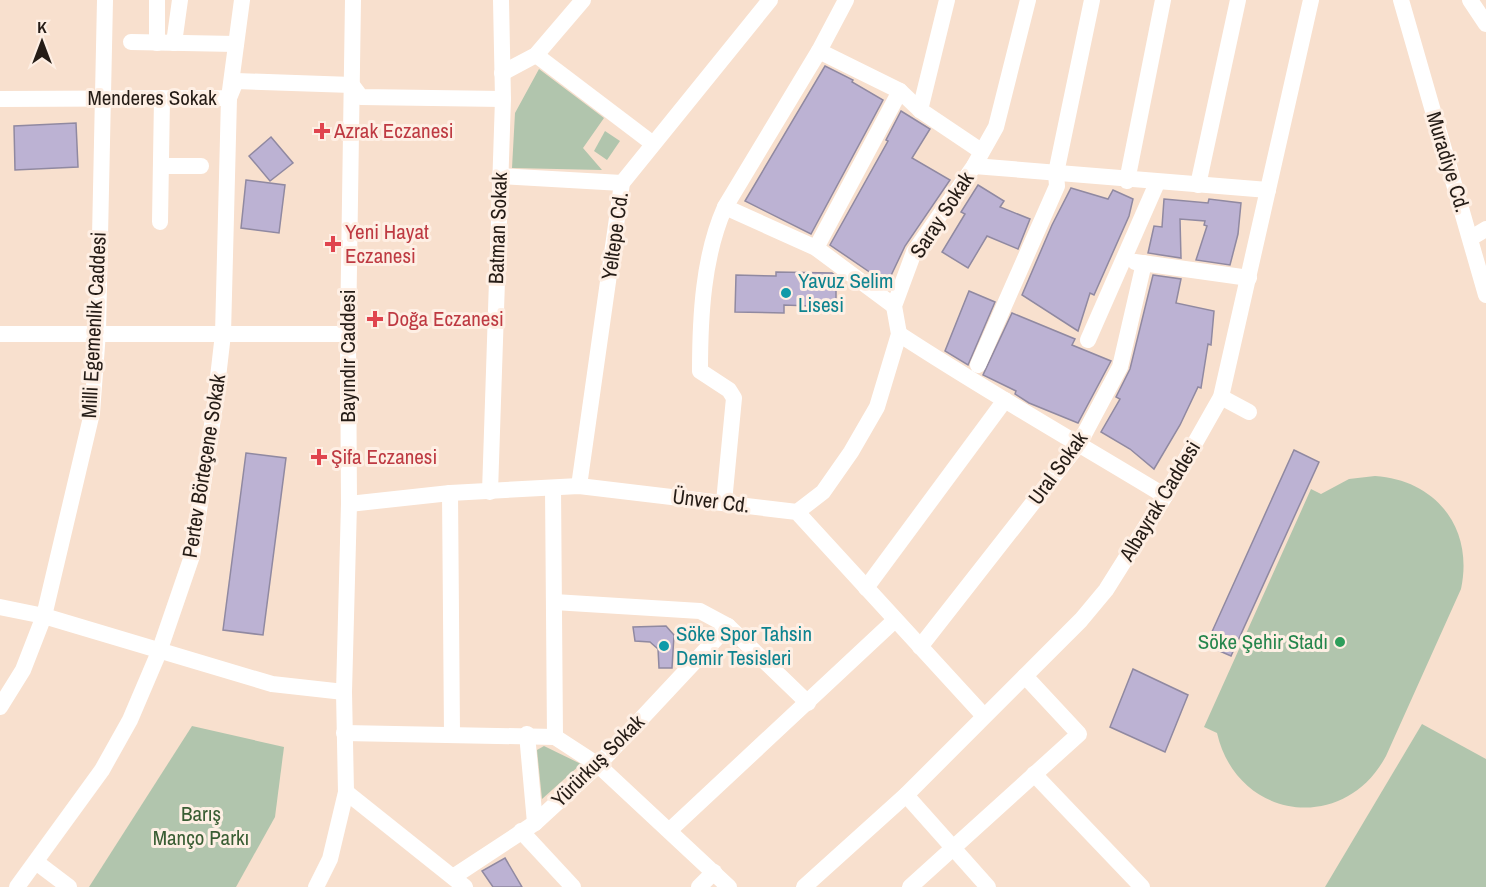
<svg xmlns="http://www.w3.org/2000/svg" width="1486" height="887" font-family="'Archivo Narrow',sans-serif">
  <rect width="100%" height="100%" fill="#f8e0ce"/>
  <g fill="#b1c5ad">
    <polygon points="539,69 604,118 583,148 602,170 512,168 515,113"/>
    <polygon points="605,131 620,141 607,160 594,151"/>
    <path d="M1375,476C1436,480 1474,528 1461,589L1386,756C1344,835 1237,820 1217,733L1204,727L1311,489L1321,494L1349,479Z"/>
    <polygon points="1422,724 1486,759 1486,887 1325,887"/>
    <polygon points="192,726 284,747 275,817 236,887 89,887"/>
    <polygon points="544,746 581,764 542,799 537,750"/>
  </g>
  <g fill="#bcb2d3" stroke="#9089a1" stroke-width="1.5">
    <polygon points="825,66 853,80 852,82 883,100 811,234 745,201"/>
    <polygon points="901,111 930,129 912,158 950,180 905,246 887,284 830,245 888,141 886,140"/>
    <polygon points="76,123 78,167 15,170 14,126"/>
    <polygon points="271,137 293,163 270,181 249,156"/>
    <polygon points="246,180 285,185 279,233 241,228"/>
    <polygon points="978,185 1004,201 1000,207 1030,219 1018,249 987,236 968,268 942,252 965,214 961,212"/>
    <polygon points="1071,188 1108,199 1113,190 1133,199 1129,216 1094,295 1090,293 1078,331 1022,295 1052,225"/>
    <polygon points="1164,199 1208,203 1209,199 1241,203 1238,234 1230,265 1196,260 1207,226 1204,225 1205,221 1180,219 1181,258 1148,253 1154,226 1162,227"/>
    <polygon points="776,272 832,273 836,276 836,307 784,305 784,313 735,312 736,275 776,276"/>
    <polygon points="1153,275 1181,279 1176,303 1214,311 1211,345 1208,344 1201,388 1198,387 1180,425 1154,469 1130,449 1101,432 1120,399 1116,397 1130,369"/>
    <polygon points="969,291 995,302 968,365 945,351"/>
    <polygon points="1012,313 1075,339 1072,345 1111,361 1078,423 1029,403 1015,394 1016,391 983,375"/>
    <polygon points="1294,450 1319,462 1231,656 1206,645"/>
    <polygon points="246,453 286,458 263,635 223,630"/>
    <polygon points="666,626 674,635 672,668 659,668 658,649 650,642 635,641 633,627"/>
    <polygon points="1133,669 1188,695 1165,752 1110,727"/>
    <polygon points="505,858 522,887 493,887 482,871"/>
  </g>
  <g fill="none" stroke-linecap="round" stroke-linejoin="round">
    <g stroke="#fff" stroke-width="16">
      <polyline points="157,0 157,43"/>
      <polyline points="1401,0 1486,295"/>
      <polyline points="1470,0 1486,24"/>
      <polyline points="131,42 236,44"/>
      <polyline points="174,43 180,0"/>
      <polyline points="819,51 900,91 920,110 981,151"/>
      <polyline points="536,55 652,143"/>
      <polyline points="502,73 536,55 583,0"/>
      <polyline points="0,99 229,98 236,81 352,85 361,97 503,99"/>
      <polyline points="920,110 947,0"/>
      <polyline points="161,166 201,166"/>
      <polyline points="974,166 1268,190"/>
      <polyline points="500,176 622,183"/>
      <polyline points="1127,181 1163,0"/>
      <polyline points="1198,185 1238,0"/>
      <polyline points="725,207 816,248 894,306"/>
      <polyline points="160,222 162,98"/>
      <polyline points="1471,238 1486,229"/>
      <polyline points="816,248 900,91"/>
      <polyline points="1135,262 1249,278"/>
      <polyline points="0,334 348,334"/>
      <path d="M899,334C986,391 1076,442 1165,496"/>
      <polyline points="1088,340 1157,183"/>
      <polyline points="978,365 1057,186 1056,173 1092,0"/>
      <polyline points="1221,397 1249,412"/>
      <polyline points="579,486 622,183 770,0"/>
      <polyline points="553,488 555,737"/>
      <polyline points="490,492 503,99 501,0"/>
      <polyline points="450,493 452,734"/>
      <path d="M724,502L734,398L729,390L700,371C700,317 703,256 725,207L819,51L846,0"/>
      <polyline points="349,504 450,493 579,486 797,512 984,716"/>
      <polyline points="797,512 823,492 851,452 877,407 899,334 894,306 914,252 974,166 996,127 1028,0"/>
      <polyline points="866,588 1005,400"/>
      <polyline points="554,602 700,611 728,626 808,703"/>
      <polyline points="0,607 44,616 272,684 344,692"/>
      <polyline points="920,647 1079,444 1120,367 1144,263"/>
      <polyline points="0,707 23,670 44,616 92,413 98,332 105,0"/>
      <polyline points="344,733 555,737 598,765 729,887"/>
      <polyline points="527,734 535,823"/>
      <polyline points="1034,774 1142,887"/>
      <polyline points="346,792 465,887"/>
      <polyline points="906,795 988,887"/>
      <polyline points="670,830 895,620"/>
      <polyline points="521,831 573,887"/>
      <polyline points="36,862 69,887"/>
      <polyline points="453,877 535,823 598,765 728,626"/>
      <polyline points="17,887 102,770 130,720 159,652 192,556 214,412 223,334 229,98 242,0"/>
      <polyline points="316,887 330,859 346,792 344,692 349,504 348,334 353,0"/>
      <polyline points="699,887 714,872"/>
      <polyline points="804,887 906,795 1081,620 1106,590 1165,496 1221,397 1311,0"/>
      <polyline points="910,887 1079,734 1025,676"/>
    </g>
  </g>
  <g fill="#e0444e" stroke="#feefe4" stroke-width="2">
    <path d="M319 122h6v6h6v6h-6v6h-6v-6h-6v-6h6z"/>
    <path d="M330 235h6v6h6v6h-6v6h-6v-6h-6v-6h6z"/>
    <path d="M372 310h6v6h6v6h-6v6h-6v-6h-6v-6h6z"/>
    <path d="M316 448h6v6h6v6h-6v6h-6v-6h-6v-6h6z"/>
  </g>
  <g fill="#0f9aa8" stroke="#feefe4" stroke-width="2">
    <circle cx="786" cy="293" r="6"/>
    <circle cx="664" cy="646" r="6"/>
  </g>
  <circle fill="#2e9e5b" stroke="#feefe4" stroke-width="2" cx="1340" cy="642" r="6"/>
  <g text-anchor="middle" stroke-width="6" stroke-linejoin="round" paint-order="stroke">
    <g font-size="21" fill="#251c16" stroke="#feefe4">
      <text x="152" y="105">Menderes Sokak</text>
      <text transform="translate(1448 162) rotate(73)" y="7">Muradiye Cd.</text>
      <text transform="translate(942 215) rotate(-57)" y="7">Saray Sokak</text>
      <text transform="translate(498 228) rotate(-88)" y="7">Batman Sokak</text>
      <text transform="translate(615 236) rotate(-82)" y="7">Yeltepe Cd.</text>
      <text transform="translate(94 325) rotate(-87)" y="7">Milli Egemenlik Caddesi</text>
      <text transform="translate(348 356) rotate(-90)" y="7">Bayındır Caddesi</text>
      <text transform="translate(204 466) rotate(-81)" y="7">Pertev Börteçene Sokak</text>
      <text transform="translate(1058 468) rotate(-54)" y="7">Ural Sokak</text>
      <text transform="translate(711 501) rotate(7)" y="7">Ünver Cd.</text>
      <text transform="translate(1160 501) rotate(-59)" y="7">Albayrak Caddesi</text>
      <text transform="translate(598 761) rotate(-45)" y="7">Yürürkuş Sokak</text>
    </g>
    <g font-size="21" fill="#be3a42" stroke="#feefe4" text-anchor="start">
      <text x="334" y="138">Azrak Eczanesi</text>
      <text x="345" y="239">Yeni Hayat<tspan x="345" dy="24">Eczanesi</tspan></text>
      <text x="387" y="326">Doğa Eczanesi</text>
      <text x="331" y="464">Şifa Eczanesi</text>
    </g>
    <g font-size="21" fill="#0d838f" stroke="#feefe4" text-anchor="start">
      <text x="798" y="288">Yavuz Selim<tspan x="798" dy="24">Lisesi</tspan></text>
      <text x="676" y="641">Söke Spor Tahsin<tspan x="676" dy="24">Demir Tesisleri</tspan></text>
    </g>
    <g font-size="21" fill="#27864d" stroke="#feefe4" text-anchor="end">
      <text x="1328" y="649">Söke Şehir Stadı</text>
    </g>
    <g font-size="21" fill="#395d33" stroke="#feefe4">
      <text x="201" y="821">Barış<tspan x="201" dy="24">Manço Parkı</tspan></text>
    </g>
  </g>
  <g transform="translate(42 42)" stroke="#feefe4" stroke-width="4.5" paint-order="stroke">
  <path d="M0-4.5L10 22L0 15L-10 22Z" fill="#251c16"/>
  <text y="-9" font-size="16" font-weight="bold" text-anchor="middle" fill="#251c16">K</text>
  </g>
</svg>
